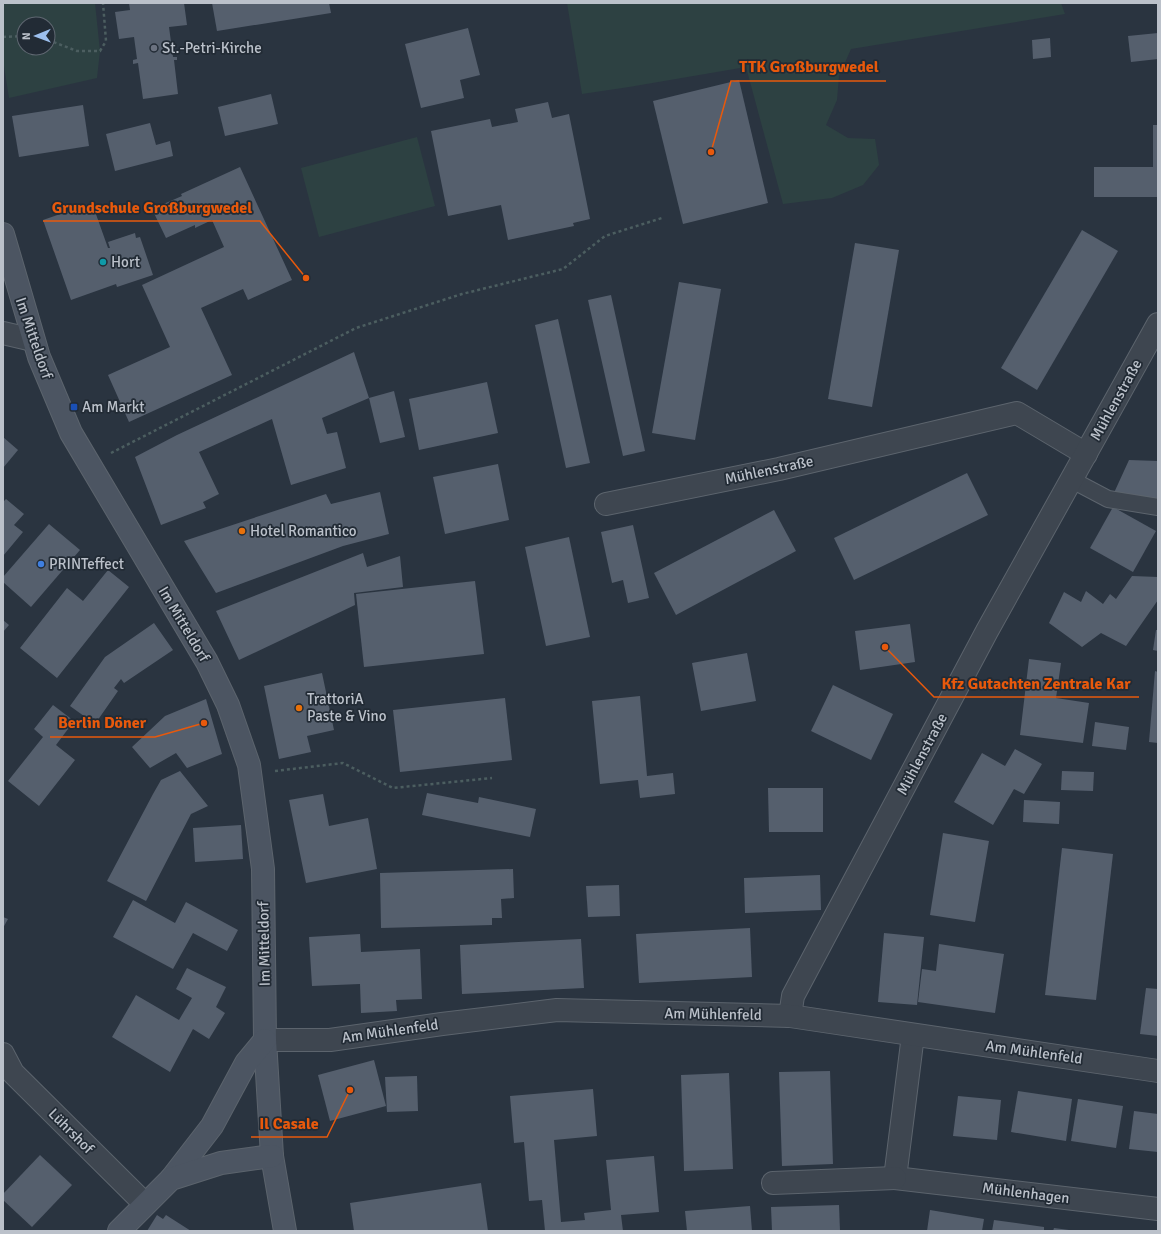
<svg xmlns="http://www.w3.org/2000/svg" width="1161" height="1234" font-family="Signika,sans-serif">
  <rect width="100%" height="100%" fill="#2a3440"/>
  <g fill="#2d4142" fill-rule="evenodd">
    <path d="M3,3H95L100,51L97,78L9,98L3,60ZM24,24H48V48H24Z"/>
    <polygon points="567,3 1061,3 1065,14 851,49 839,76 837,100 826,125 848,138 875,139 879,165 863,185 832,198 783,204 746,67 629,87 582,94"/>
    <polygon points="417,137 435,206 319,237 301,168"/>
  </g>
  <g fill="#555f6d">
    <polygon points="129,3 184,3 187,25 169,27 173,57 177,57 177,60 174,60 178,94 143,99 138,63 133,64 133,60 137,59 134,37 119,39 115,12 130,10"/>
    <polygon points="212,3 329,3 331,13 217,31"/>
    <polygon points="468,28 480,75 460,80 464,98 421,108 405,44"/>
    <polygon points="1158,33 1158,59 1131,62 1128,36"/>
    <polygon points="1050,38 1051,57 1033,59 1032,40"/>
    <polygon points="739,80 768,203 683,224 653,101"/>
    <polygon points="271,94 278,124 225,136 218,107"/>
    <polygon points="548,102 552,118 569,114 590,219 573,223 574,226 508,240 501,205 448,216 431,131 490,119 492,127 518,122 515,109"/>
    <polygon points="83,105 89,146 19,157 12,116"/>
    <polygon points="150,123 156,145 170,141 173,156 115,171 106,134"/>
    <polygon points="1153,125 1158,125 1158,197 1094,197 1094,167 1153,167"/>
    <polygon points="240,167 292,280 248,300 243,289 201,308 232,375 129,422 108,375 170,347 142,285 224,247 212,220 195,228 195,225 166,238 152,209 182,196 181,194"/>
    <polygon points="92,203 108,248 110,248 108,242 135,233 136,238 140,237 153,275 117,287 116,284 71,300 43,220"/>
    <polygon points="1082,230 1118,251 1037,390 1001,368"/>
    <polygon points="855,243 899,250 872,407 828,399"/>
    <polygon points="679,282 721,289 695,440 652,433"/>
    <polygon points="611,295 645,451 623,456 588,300"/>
    <polygon points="558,319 590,463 566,468 535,325"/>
    <polygon points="354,352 369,398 322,418 327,434 337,432 346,468 291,485 272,419 199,452 219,494 203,502 206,508 161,525 135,457 177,435"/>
    <polygon points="487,382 498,433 419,450 409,399"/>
    <polygon points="394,391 405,437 380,443 369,398"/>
    <polygon points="3,437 18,450 3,468"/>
    <polygon points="1129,460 1158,461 1157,476 1158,476 1158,501 1113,495"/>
    <polygon points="498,464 509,520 445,534 433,477"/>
    <polygon points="967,473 988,515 854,580 834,538"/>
    <polygon points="380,492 389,534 343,546 216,593 184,541 326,494 331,504"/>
    <polygon points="6,499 24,514 14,525 23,532 3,556 3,502"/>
    <polygon points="1113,507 1156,531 1133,572 1090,548"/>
    <polygon points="774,510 796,551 676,615 654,573"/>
    <polygon points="49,524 80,550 31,607 3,582 3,577"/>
    <polygon points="633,525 649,598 628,603 623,580 612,583 601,532"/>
    <polygon points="569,537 590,637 546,646 525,547"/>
    <polygon points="363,553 367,567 400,556 403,587 354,593 355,605 239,660 216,611"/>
    <polygon points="108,570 129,587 57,678 20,648 67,588 83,601"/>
    <polygon points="1132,576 1158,577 1158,600 1126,646 1101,633 1082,647 1049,623 1064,592 1081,602 1086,591 1103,604 1110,594 1116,599"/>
    <polygon points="475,581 484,654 364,667 356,594"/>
    <polygon points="3,620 9,625 3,632"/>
    <polygon points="154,623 173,650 124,683 121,679 114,688 118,691 95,724 70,706 105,657"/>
    <polygon points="910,624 915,662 860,670 855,631"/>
    <polygon points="1156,630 1158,630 1158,651 1153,650"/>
    <polygon points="747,653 756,701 701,711 692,663"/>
    <polygon points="1029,659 1061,663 1056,698 1089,703 1083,743 1020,735"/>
    <polygon points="1155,671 1158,672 1158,743 1149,742"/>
    <polygon points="322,673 334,730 307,736 311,752 279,759 264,686"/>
    <polygon points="833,685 893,714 871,760 811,731"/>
    <polygon points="640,696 647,776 673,773 675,794 640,798 638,780 600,784 592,701"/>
    <polygon points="505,698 512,760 400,772 393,710"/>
    <polygon points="206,699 222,754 187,768 176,753 150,768 132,747 165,716"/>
    <polygon points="53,705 74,721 56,745 75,760 39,806 8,781 43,737 34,729"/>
    <polygon points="1095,722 1129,727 1126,750 1092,746"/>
    <polygon points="1015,749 1042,764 1024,794 1014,789 993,825 954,802 982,753 1005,766"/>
    <polygon points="180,771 208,806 191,814 146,901 107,881 153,794 161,780"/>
    <polygon points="1062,771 1094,772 1093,791 1061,790"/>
    <polygon points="768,788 823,788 823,832 769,832"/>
    <polygon points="427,793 478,803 479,797 536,809 530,837 422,815"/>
    <polygon points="323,794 329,826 368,818 377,869 306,883 289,800"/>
    <polygon points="1024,800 1060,802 1059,824 1023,822"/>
    <polygon points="241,825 243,859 195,862 193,828"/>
    <polygon points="943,833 989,841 975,922 930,915"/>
    <polygon points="1062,848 1113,854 1096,1000 1045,995"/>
    <polygon points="513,869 514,898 501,899 502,918 492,918 492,925 381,928 380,873"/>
    <polygon points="820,875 821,910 745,913 744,878"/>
    <polygon points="619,885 620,916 588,917 586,886"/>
    <polygon points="133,900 175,923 186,902 238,930 227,951 193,933 173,969 113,937"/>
    <polygon points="3,917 8,919 3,928"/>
    <polygon points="750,928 752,977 639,983 636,934"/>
    <polygon points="884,933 924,937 917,1005 878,1002"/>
    <polygon points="360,934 361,952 420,949 422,999 396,1000 397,1011 361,1013 360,984 312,986 309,937"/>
    <polygon points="581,939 584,988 462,994 460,945"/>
    <polygon points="939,944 1004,954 995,1013 918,1002 922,969 936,971"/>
    <polygon points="187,968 226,987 216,1007 225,1013 209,1039 193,1029 170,1072 112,1037 136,995 179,1020 192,998 176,989"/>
    <polygon points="1146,988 1158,989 1158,1036 1140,1034"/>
    <polygon points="374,1060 386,1106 330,1121 318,1075"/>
    <polygon points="830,1071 833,1164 782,1166 779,1072"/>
    <polygon points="729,1073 733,1169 684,1171 681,1075"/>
    <polygon points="417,1076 418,1111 387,1112 385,1077"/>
    <polygon points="593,1089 597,1136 554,1140 561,1222 585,1220 584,1213 611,1210 606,1160 654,1156 659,1212 621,1215 623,1231 545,1231 542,1200 529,1201 524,1142 514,1143 510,1096"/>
    <polygon points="1018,1091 1072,1099 1066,1141 1011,1132"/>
    <polygon points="958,1096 1001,1100 997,1140 953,1136"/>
    <polygon points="1078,1099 1123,1106 1116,1148 1071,1141"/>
    <polygon points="1134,1111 1158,1114 1158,1152 1129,1149"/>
    <polygon points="40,1155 72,1185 32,1227 3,1200 3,1194"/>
    <polygon points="481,1183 488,1231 354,1231 350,1203"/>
    <polygon points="839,1205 840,1231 772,1231 771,1207"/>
    <polygon points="750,1206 752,1231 687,1231 685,1211"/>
    <polygon points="930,1210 984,1219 982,1231 927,1231"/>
    <polygon points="157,1215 163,1219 166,1215 191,1231 147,1231"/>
    <polygon points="994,1220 1044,1227 1044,1231 992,1231"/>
    <polygon points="1054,1228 1069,1230 1069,1231 1053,1231"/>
  </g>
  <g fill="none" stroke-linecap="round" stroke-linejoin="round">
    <defs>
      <polyline id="service" points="1072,480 1108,499 1158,507"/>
      <g id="minor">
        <polyline points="3,333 33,340"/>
        <polyline points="606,504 779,469 1017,413 1086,454"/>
        <polyline points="790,1016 793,996 987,631 1158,324"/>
        <polyline points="913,1035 895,1178 1158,1209"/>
        <polyline points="265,1040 330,1040 442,1024 557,1010 790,1016 1158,1071"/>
        <polyline points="3,1054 13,1073 145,1204"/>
        <polyline points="773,1183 895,1178"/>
      </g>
      <g id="secondary">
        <polyline points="3,234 39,357 71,433 207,662 228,705 249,765 263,869 265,1040 272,1156 285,1231"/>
        <polyline points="171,1179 212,1126 246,1063 265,1040"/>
        <polyline points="119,1231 171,1179 221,1163 272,1156"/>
      </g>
    </defs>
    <use href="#service" stroke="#5c646d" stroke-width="18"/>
    <use href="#minor" stroke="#5c646d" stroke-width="24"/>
    <use href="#secondary" stroke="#5c646d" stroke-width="24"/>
    <g stroke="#4c5e60" stroke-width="2.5" stroke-dasharray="3 3" stroke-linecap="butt">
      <polyline points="3,37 24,36"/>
      <polyline points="48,40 77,51 100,51 106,41 103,3"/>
      <polyline points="111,453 356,328 462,294 563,269 605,236 662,218"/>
      <polyline points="275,771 343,763 393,788 492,778"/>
    </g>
    <use href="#service" stroke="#3e4650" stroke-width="16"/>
    <use href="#minor" stroke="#3e4650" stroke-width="22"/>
    <use href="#secondary" stroke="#4c5562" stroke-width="22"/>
  </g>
  <circle fill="#6b7280" stroke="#222b35" stroke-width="1.5" cx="154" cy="48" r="4"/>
  <circle fill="#0f9aa8" stroke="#222b35" stroke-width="1.5" cx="103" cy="262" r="4"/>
  <rect fill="#1a4fb4" stroke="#222b35" stroke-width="1.5" x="70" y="403" width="8" height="8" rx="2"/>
  <g fill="#e8710a" stroke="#222b35" stroke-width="1.5">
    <circle cx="242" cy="531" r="4"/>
    <circle cx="299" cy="708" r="4"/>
  </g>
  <circle fill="#3f7fe0" stroke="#222b35" stroke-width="1.5" cx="41" cy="564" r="4"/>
  <g text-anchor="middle" stroke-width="3.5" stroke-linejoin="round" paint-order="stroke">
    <g font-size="15" fill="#bbc1ca" stroke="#222b35" text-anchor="start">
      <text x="162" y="53">St.-Petri-Kirche</text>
      <text x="111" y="267">Hort</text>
      <text x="82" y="412">Am Markt</text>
      <text x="250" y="536">Hotel Romantico</text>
      <text x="49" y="569">PRINTeffect</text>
      <text x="307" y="704">TrattoriA<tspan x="307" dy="17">Paste &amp; Vino</tspan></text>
    </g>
    <g font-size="15" fill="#bbc1ca" stroke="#222b35">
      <text transform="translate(34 338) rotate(71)" y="5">Im Mitteldorf</text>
      <text transform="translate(1116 400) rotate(-61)" y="5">Mühlenstraße</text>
      <text transform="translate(769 470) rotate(-12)" y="5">Mühlenstraße</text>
      <text transform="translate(184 624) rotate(59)" y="5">Im Mitteldorf</text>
      <text transform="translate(922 754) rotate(-62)" y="5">Mühlenstraße</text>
      <text transform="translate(264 944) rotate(-91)" y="5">Im Mitteldorf</text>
      <text transform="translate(713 1014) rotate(1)" y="5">Am Mühlenfeld</text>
      <text transform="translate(390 1031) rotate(-8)" y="5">Am Mühlenfeld</text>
      <text transform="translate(1034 1052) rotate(8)" y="5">Am Mühlenfeld</text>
      <text transform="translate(71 1131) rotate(45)" y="5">Lührshof</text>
      <text transform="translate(1026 1193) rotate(7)" y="5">Mühlenhagen</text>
    </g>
  </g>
  <path fill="none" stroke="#e8590c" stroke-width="1.5" d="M711 152L731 81H886M306 278L260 221H43M885 647L934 697H1139M204 723L155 737H50M350 1090L327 1137H251"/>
  <g fill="#e8590c" stroke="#222b35" stroke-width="1.5">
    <circle cx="711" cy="152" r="4"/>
    <circle cx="306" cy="278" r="4"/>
    <circle cx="885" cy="647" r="4"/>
    <circle cx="204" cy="723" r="4"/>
    <circle cx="350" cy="1090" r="4"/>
  </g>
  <g font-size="16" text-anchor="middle" font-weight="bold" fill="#e8590c" stroke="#222b35" stroke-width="3.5" stroke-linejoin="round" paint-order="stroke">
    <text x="809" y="72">TTK Großburgwedel</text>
    <text x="152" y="213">Grundschule Großburgwedel</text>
    <text x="1036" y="689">Kfz Gutachten Zentrale Kar</text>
    <text x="102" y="728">Berlin Döner</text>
    <text x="289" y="1129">Il Casale</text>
  </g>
  <rect width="1161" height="1234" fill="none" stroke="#bbc1ca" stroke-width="8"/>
  <g transform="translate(36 36) rotate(269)"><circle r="19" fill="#222b35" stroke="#5f6771"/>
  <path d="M0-3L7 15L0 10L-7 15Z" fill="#9cbfed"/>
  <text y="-6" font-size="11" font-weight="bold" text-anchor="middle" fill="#bbc1ca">N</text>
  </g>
</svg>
